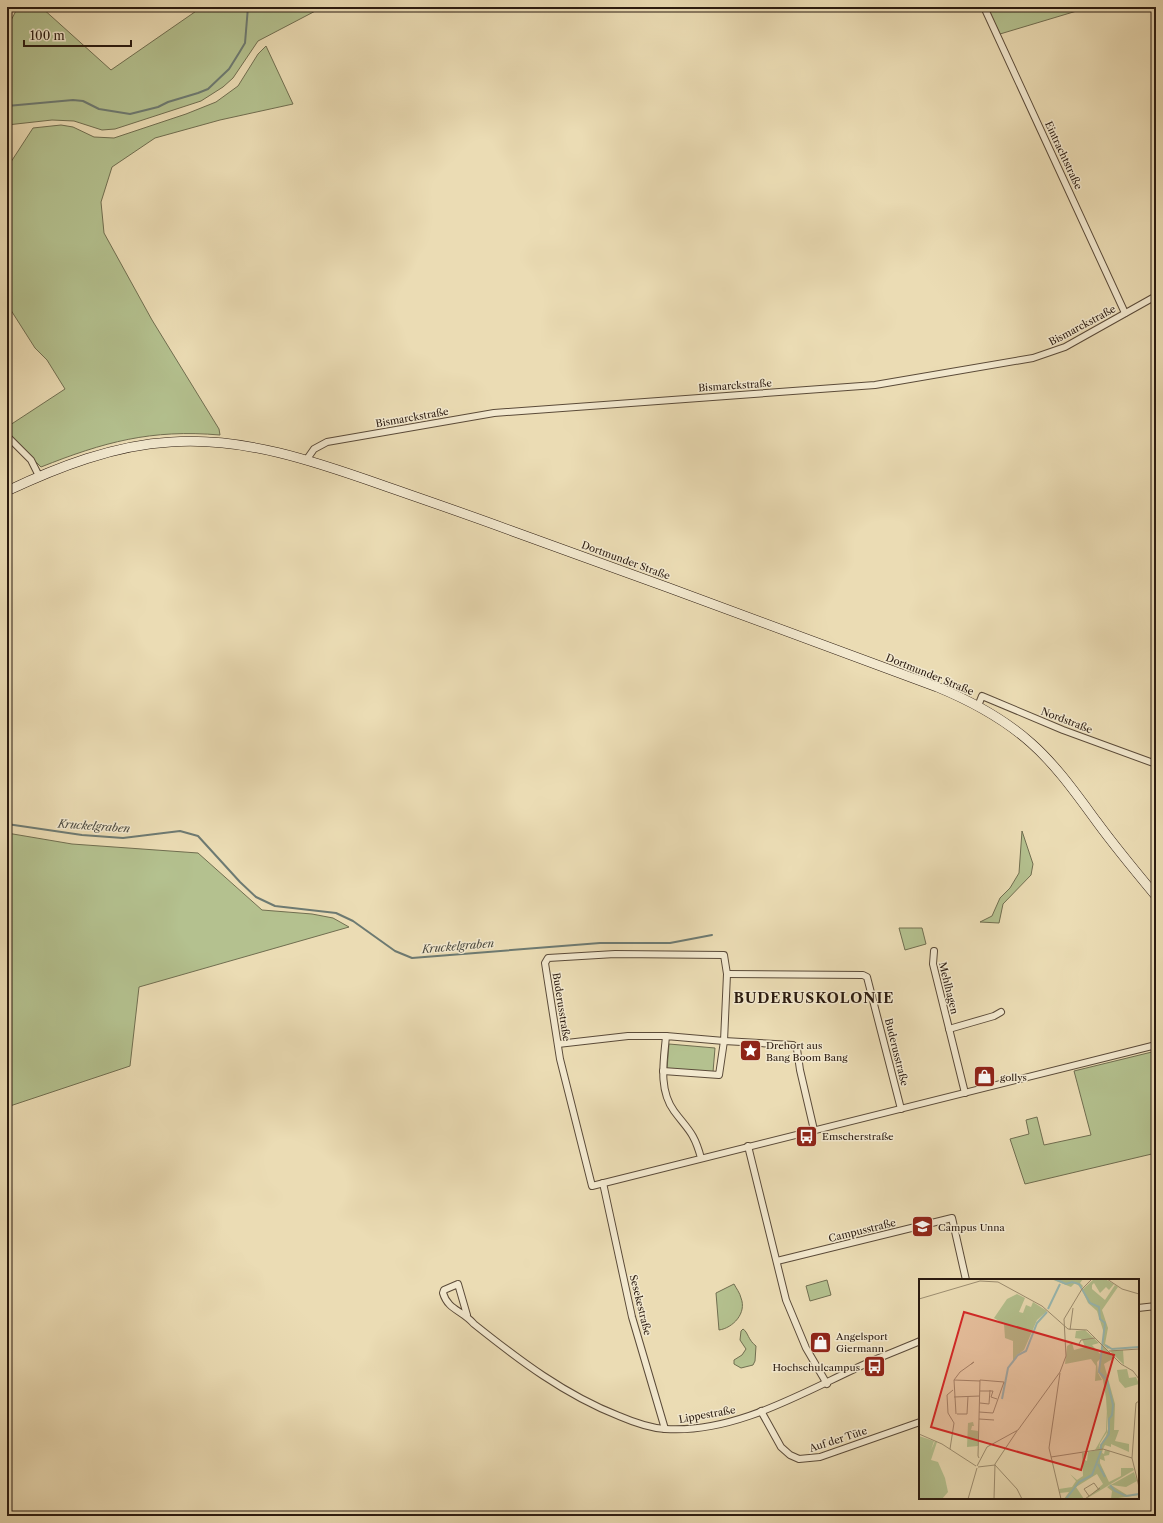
<svg xmlns="http://www.w3.org/2000/svg" width="1163" height="1523" font-family="'Libre Caslon Text',serif">
  <rect width="100%" height="100%" fill="#ebdcb4"/>
  <filter id="stains"><feTurbulence type="fractalNoise" baseFrequency=".005" numOctaves="4"/><feColorMatrix values="0 0 0 0 .2 0 0 0 0 .09 0 0 0 0 .02 0 0 0 .5 -.17"/></filter>
  <radialGradient id="worn" r=".72"><stop offset=".6" stop-color="#630" stop-opacity="0"/><stop offset="1" stop-color="#630" stop-opacity=".3"/></radialGradient>
  <g fill="#b4c18f" stroke="#706e50">
    <polygon points="18,7 41,7 111,70 202,7 323,7 258,41 233,78 223,87 201,101 115,129 102,130 74,121 52,120 7,125 7,28"/>
    <polygon points="987,7 1090,7 1000,34"/>
    <path d="M266,46L293,104L220,120L155,138L112,167L101,202L104,233L152,320L219,429L220,435C151,429 104,442 41,467L7,433V427L65,389L47,360L35,348L7,304V168L33,128L61,125L73,127L94,137L114,138L186,114L216,102L238,86L258,54Z"/>
    <polygon points="1022,831 1033,864 1031,875 1003,904 999,923 980,922 992,916 1000,898 1010,888 1019,873"/>
    <polygon points="7,833 72,844 198,853 262,910 312,914 333,918 349,927 139,987 130,1066 7,1107"/>
    <polygon points="899,928 922,928 926,944 905,950"/>
    <polygon points="669,1044 715,1048 713,1072 667,1069"/>
    <polygon points="1156,1051 1156,1153 1025,1184 1010,1139 1029,1134 1026,1120 1037,1117 1044,1145 1091,1135 1074,1071"/>
    <polygon points="827,1280 831,1295 810,1301 806,1286"/>
    <path d="M734,1284C736,1288 740,1293 741,1298C747,1313 733,1328 719,1330L716,1293Z"/>
    <path d="M743,1329C748,1332 748,1340 756,1346L755,1361L753,1365L741,1368L734,1364V1360L742,1355L746,1349L740,1340L741,1331Z"/>
  </g>
  <g fill="none" stroke-linecap="round" stroke-linejoin="round">
    <g stroke="#6d7a72" stroke-width="2">
      <polyline points="7,106 73,100 83,101 99,109 130,114 158,107 168,102 198,93 208,89 229,69 239,53 245,43 248,7"/>
      <polyline points="7,824 82,835 123,838 180,831 198,836 240,882 256,897 275,906 336,913 353,921 395,951 412,958 600,943 670,943 712,935"/>
    </g>
    <defs>
      <g id="street">
        <polyline points="984,7 1125,313"/>
        <polyline points="7,436 31,460 39,476"/>
        <polyline points="307,459 314,449 327,442 494,413 875,385 1033,358 1065,347 1156,296"/>
        <polyline points="978,706 982,696 1063,730 1156,764"/>
        <polyline points="934,951 933,964 965,1093"/>
        <polyline points="727,974 863,975 867,977 901,1109"/>
        <polyline points="949,1029 994,1016 1001,1012"/>
        <polyline points="558,1044 628,1036 666,1036"/>
        <polyline points="663,1071 719,1075 724,1041 793,1045 797,1049 800,1070 814,1130"/>
        <polyline points="748,1146 786,1300 806,1348 827,1384"/>
        <path d="M701,1158C694,1132 688,1130 674,1111C658,1089 664,1060 666,1036L724,1041L727,974L724,955L615,954L548,958L545,963L560,1059L592,1186L1156,1045"/>
        <polyline points="603,1183 632,1317 665,1429"/>
        <polyline points="777,1261 952,1218 966,1280"/>
        <polyline points="1138,1308 1156,1306"/>
        <path d="M467,1315L458,1284L444,1290L443,1293C448,1310 462,1310 474,1324C519,1360 565,1395 619,1416C633,1422 649,1428 665,1429C738,1434 808,1389 872,1361C888,1354 904,1348 920,1341"/>
        <polyline points="761,1411 781,1447 790,1455 799,1459 820,1457 920,1422"/>
      </g>
      <g id="secondary">
        <polyline points="7,11 9,7"/>
        <path d="M7,491C58,467 114,445 171,442C244,437 314,461 382,485C425,500 469,515 512,531C654,582 796,634 937,687C971,701 1003,718 1031,743C1056,765 1077,795 1097,822C1116,848 1136,872 1156,896"/>
      </g>
    </defs>
    <use href="#street" stroke="#5b4b39" stroke-width="8"/>
    <use href="#secondary" stroke="#2b1b10" stroke-width="10"/>
    <use href="#street" stroke="#f2e8ce" stroke-width="6"/>
    <use href="#secondary" stroke="#f2e8ce" stroke-width="9"/>
  </g>
  <defs>
    <symbol id="sight-square" viewBox="-11 -11 22 22"><rect x="-9" y="-9" width="18" height="18" rx="4" fill="#8f2418" stroke="#f2e8ce"/><path d="M0-6L1.8-2.2L6-1.7L2.9 1.2L3.7 5.4L0 3.3L-3.7 5.4L-2.9 1.2L-6-1.7L-1.8-2.2Z" fill="#fff"/></symbol>
    <symbol id="shop-square" viewBox="-11 -11 22 22"><rect x="-9" y="-9" width="18" height="18" rx="4" fill="#8f2418" stroke="#f2e8ce"/><path d="M-5-2.5h2.3a2.7 3.5 0 0 1 5.4 0H5L5.5 6h-11ZM-1.5-2.5h3a1.5 2.3 0 0 0-3 0Z" fill="#fff"/></symbol>
    <symbol id="bus-square" viewBox="-11 -11 22 22"><rect x="-9" y="-9" width="18" height="18" rx="4" fill="#8f2418" stroke="#f2e8ce"/><path d="M-5-6H5V4H4V6H2V4H-2V6H-4V4H-5ZM-3.5-4V0h7V-4ZM-3.5 1.2v1.5H-2V1.2ZM2 1.2v1.5H3.5V1.2Z" fill="#fff"/></symbol>
    <symbol id="university-square" viewBox="-11 -11 22 22"><rect x="-9" y="-9" width="18" height="18" rx="4" fill="#8f2418" stroke="#f2e8ce"/><path d="M0-5L7-2L0 1L-7-2ZM-4 1L0 2.5L4 1V4Q0 6-4 4Z" fill="#fff"/></symbol>
  </defs>
  <g fill-rule="evenodd">
    <use href="#sight-square" x="738" y="1038" width="25" height="25"/>
    <use href="#shop-square" x="972" y="1064" width="25" height="25"/>
    <use href="#bus-square" x="794" y="1124" width="25" height="25"/>
    <use href="#university-square" x="910" y="1214" width="25" height="25"/>
    <use href="#shop-square" x="808" y="1330" width="25" height="25"/>
    <use href="#bus-square" x="862" y="1354" width="25" height="25"/>
  </g>
  <g text-anchor="middle" stroke-width="3" stroke-linejoin="round" paint-order="stroke">
    <g font-size="10" fill="#2b1b10" stroke="#f2e8ce">
      <text transform="translate(1064 155) rotate(65)" y="4">Eintrachtstraße</text>
      <text transform="translate(1082 325) rotate(-28)" y="4">Bismarckstraße</text>
      <text transform="translate(735 385) rotate(-4)" y="4">Bismarckstraße</text>
      <text transform="translate(412 417) rotate(-10)" y="4">Bismarckstraße</text>
      <text transform="translate(626 560) rotate(20)" y="4">Dortmunder Straße</text>
      <text transform="translate(930 674) rotate(22)" y="4">Dortmunder Straße</text>
      <text transform="translate(1067 720) rotate(21)" y="4">Nordstraße</text>
      <text transform="translate(949 988) rotate(76)" y="4">Mehlhagen</text>
      <text transform="translate(562 1007) rotate(81)" y="4">Buderusstraße</text>
      <text transform="translate(897 1052) rotate(76)" y="4">Buderusstraße</text>
      <text transform="translate(862 1230) rotate(-14)" y="4">Campusstraße</text>
      <text transform="translate(641 1305) rotate(76)" y="4">Sesekestraße</text>
      <text transform="translate(707 1414) rotate(-10)" y="4">Lippestraße</text>
      <text transform="translate(838 1439) rotate(-18)" y="4">Auf der Tüte</text>
    </g>
    <g font-size="10" fill="#2b1b10" stroke="#f2e8ce" text-anchor="start">
      <text x="766" y="1049">Drehort aus<tspan x="766" dy="12">Bang Boom Bang</tspan></text>
      <text x="1000" y="1081">gollys</text>
      <text x="822" y="1140">Emscherstraße</text>
      <text x="938" y="1231">Campus Unna</text>
      <text x="836" y="1340">Angelsport<tspan x="836" dy="12">Giermann</tspan></text>
      <text x="860" y="1371" text-anchor="end">Hochschulcampus</text>
    </g>
    <g font-size="11" font-style="italic" fill="#4c4b41" stroke="#f2e8ce">
      <text transform="translate(94 826) rotate(4)" y="4">Kruckelgraben</text>
      <text transform="translate(458 946) rotate(-5)" y="4">Kruckelgraben</text>
    </g>
    <g font-size="14" font-weight="bold" letter-spacing="1" fill="#2b1b10" stroke="#f2e8ce">
      <text x="814" y="1003">BUDERUSKOLONIE</text>
    </g>
  </g>
  <g transform="translate(919 1279)">
    <rect width="220" height="220" fill="#ebdcb4"/>
    <path d="M132,0H164L161,4L164,7L163,9L156,4L152,8ZM175,0H186L195,5L190,11L187,8L181,14L175,4L173,6V10L186,21L196,6L199,8L183,31L189,49L186,65L191,68L189,70L184,66V51L178,32L169,24L163,11ZM98,15L106,19L100,33L104,34L107,26L112,28L114,23L128,32L118,41L105,71L98,76L94,84V62L86,59L85,45L75,39L88,20ZM166,51L180,64L173,66L182,76L184,67L195,79L185,85L196,125L195,151H200L196,162L210,165V173L192,165V168L186,166L184,170L176,171L187,152L188,130V153L181,164L180,169L187,157L189,150L187,119L184,101L179,93L181,80L178,83L179,94L183,101L176,102L177,87L172,80L146,85L148,67L153,64L155,71L166,68L163,60L156,59L157,52ZM204,71L205,86L191,72ZM208,90L210,99L217,98L220,105L206,109L200,102L198,91ZM54,143L55,147H53L52,151L59,152V167L48,168L49,144ZM0,157L15,162L12,171L16,162L18,163L12,181L19,183L26,199L29,213L23,220H0ZM184,170L183,174L185,175L186,171L191,172L190,176L185,177L186,182L181,180V184L190,203L202,197V189H214L215,191L167,220L184,205L178,195L157,208L165,220H145L150,213L141,214L140,210L153,208L157,202L151,195L158,201L164,197L163,174H168L166,181L168,182L169,173ZM215,193L218,202L207,208L192,206L208,216H220L192,220L193,212L188,208Z" fill="#b4c18f"/>
    <path fill="none" stroke="#99bab4" stroke-width="2" d="M136,0L147,5L153,3L160,5L171,24L180,28L181,40L186,44L180,93L188,101L194,126L193,136L190,140V155L182,166V170M129,30L141,5M186,66L193,70L220,68M83,120L89,89L99,76L107,72L118,44L128,33M179,185L186,198M191,206L196,212L207,217L220,215M147,220L160,203L173,196L182,172"/>
    <path fill="none" stroke="#9e8f72" stroke-width="1" d="M188,0L203,10L220,15M0,20L61,2L79,3L123,27L149,50L168,51L202,85L214,92L220,100M151,51L154,29M160,65L162,61L176,59M190,72L220,70M141,94L130,169L142,220M35,101L61,102M61,112H74L72,118L78,120M35,118L61,117M220,122L217,124L213,179L220,208M61,124L70,125L71,111M60,133L74,134L85,103L61,101L59,177L60,179M37,135L35,101L41,93L55,83L52,85M38,135H48L49,117M60,140L75,141M0,155L23,165L57,187M31,170L35,144L29,134L28,116L34,111M132,178L184,170L213,179M58,187L68,168L99,151L141,93L147,77L145,40L163,10L173,0M59,188L76,186L98,210L103,220M170,217L165,210L175,204L180,211M49,220L58,189M75,220L76,185L98,152M166,220L181,209"/>
    <path fill="#d62828" fill-opacity="0.15" stroke="#d62828" stroke-width="2" d="M45,33L195,76L162,191L12,148Z"/>
    <rect width="220" height="220" fill="none" stroke="#2b1b10" stroke-width="2"/>
  </g>
  <rect width="1163" height="1523" fill="none" stroke="#ebdcb4" stroke-width="24"/>
  <rect x="8" y="8" width="1147" height="1507" fill="none" stroke="#2b1b10" stroke-width="2"/>
  <rect x="12" y="12" width="1139" height="1499" fill="none" stroke="#2b1b10"/>
  <path d="M24 40v6h107v-6" fill="none" stroke="#2b1b10" stroke-width="2"/>
  <text x="30" y="40" font-size="12" fill="#2b1b10" stroke="#f2e8ce" stroke-width="3" paint-order="stroke">100 m</text>
  <rect width="100%" height="100%" filter="url(#stains)"/>
  <rect width="100%" height="100%" fill="url(#worn)"/>
</svg>
